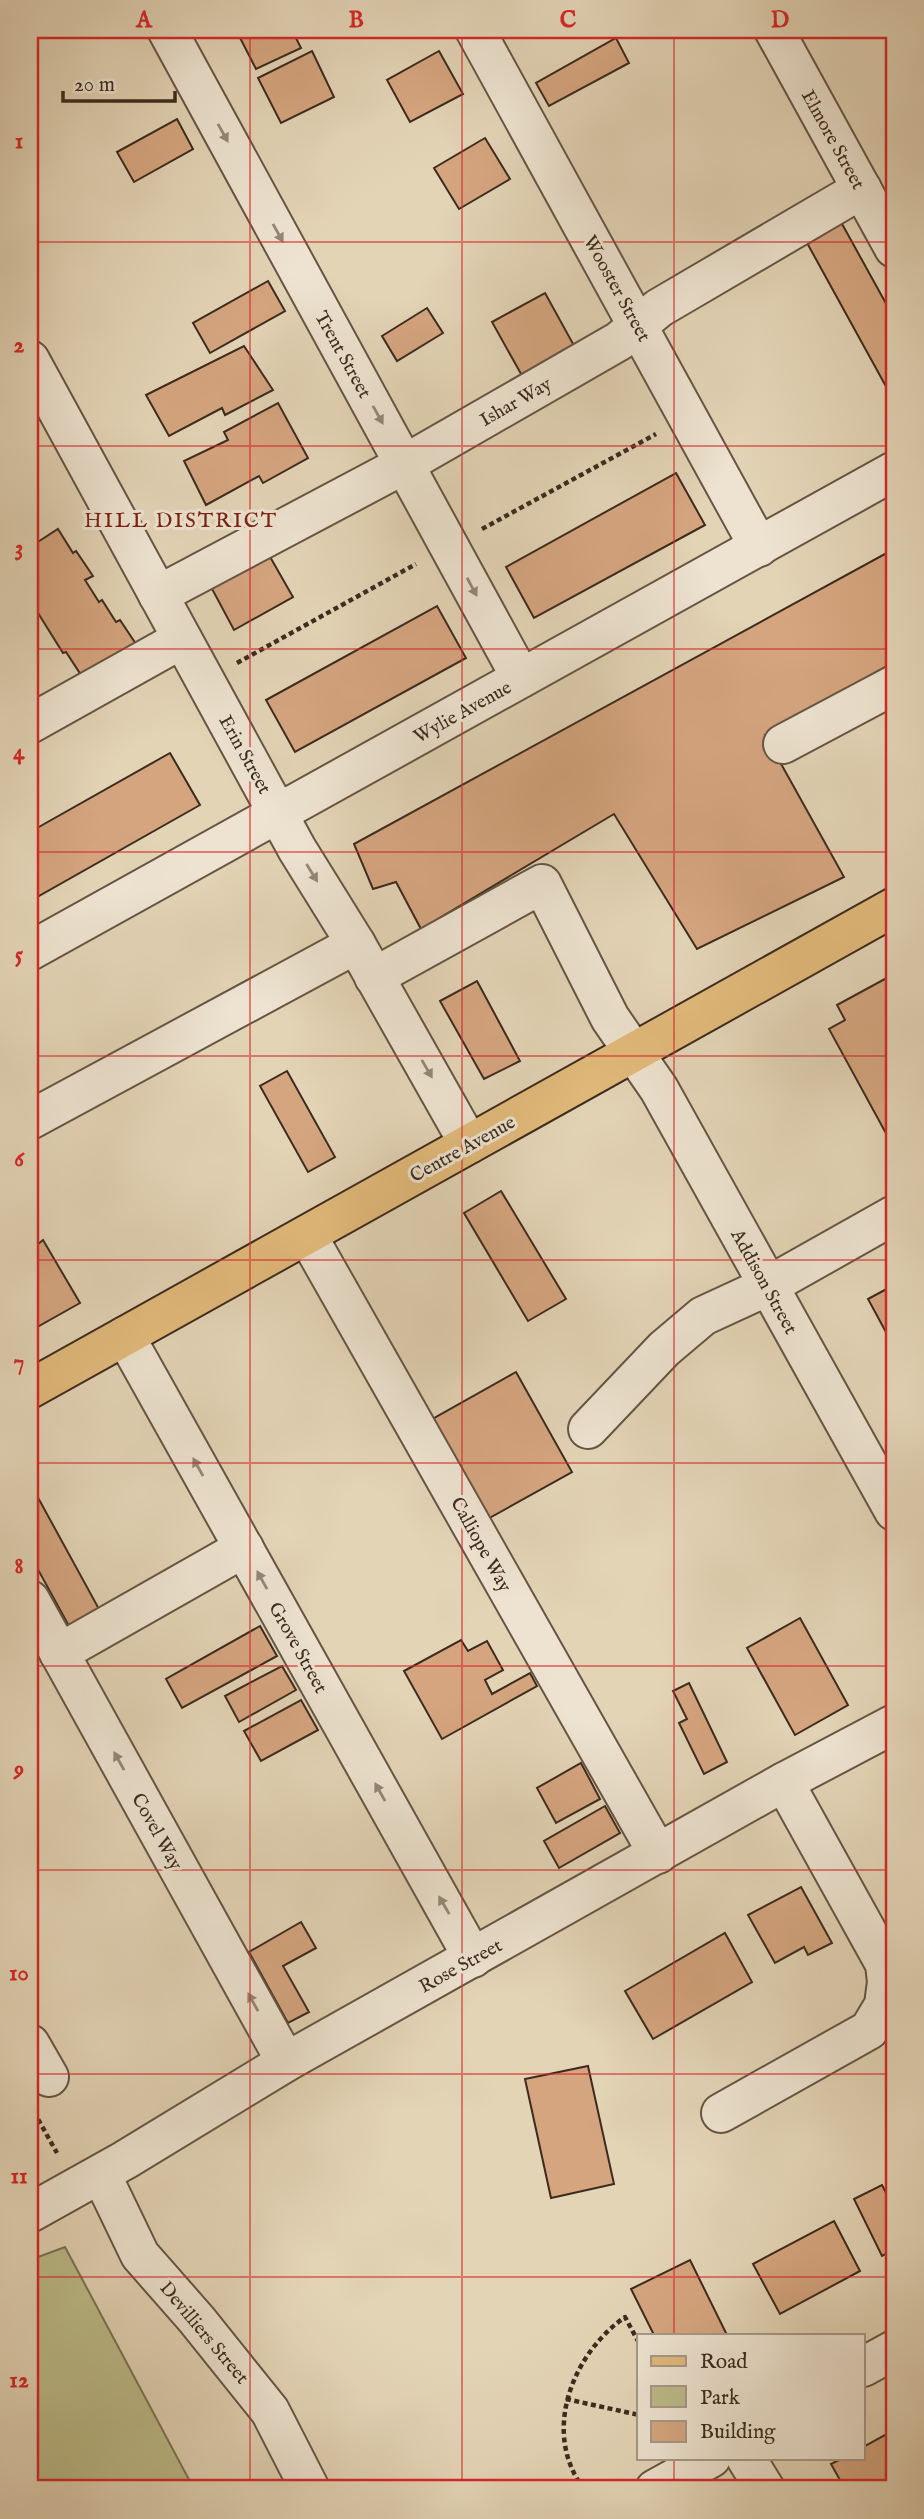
<svg xmlns="http://www.w3.org/2000/svg" width="924" height="2519" font-family="'IM FELL English',serif">
  <rect width="100%" height="100%" fill="#e3d4b6"/>
  <filter id="stains"><feTurbulence type="fractalNoise" baseFrequency=".00286" numOctaves="4"/><feColorMatrix values="0 0 0 0 .2 0 0 0 0 .09 0 0 0 0 .02 0 0 0 .5 -.17"/></filter>
  <radialGradient id="worn" r=".72"><stop offset=".6" stop-color="#630" stop-opacity="0"/><stop offset="1" stop-color="#630" stop-opacity=".3"/></radialGradient>
  <polygon fill="#bbbb89" stroke="#7c7354" stroke-width="2" points="65,2247 194,2489 30,2489 30,2260"/>
  <g fill="#d5a57f" stroke="#3c2b1e" stroke-width="2">
    <polygon points="236,30 292,30 301,48 256,69"/>
    <polygon points="616,38 629,63 549,106 536,83"/>
    <polygon points="312,51 334,97 281,123 258,78"/>
    <polygon points="439,51 463,94 410,122 387,80"/>
    <polygon points="177,119 193,149 134,182 117,152"/>
    <polygon points="485,138 510,179 459,209 434,168"/>
    <polygon points="836,213 894,318 894,401 801,232"/>
    <polygon points="268,281 285,311 210,353 193,323"/>
    <polygon points="545,293 577,351 525,381 492,322"/>
    <polygon points="427,308 443,333 397,361 382,336"/>
    <polygon points="244,346 273,390 225,415 222,408 169,436 146,395"/>
    <polygon points="278,403 308,458 263,483 259,476 206,505 184,461 228,440 224,432"/>
    <polygon points="676,473 705,525 534,618 506,567"/>
    <polygon points="58,529 73,553 76,551 93,576 85,580 99,602 102,600 116,622 120,620 136,644 83,678 66,652 63,653 33,605 36,603 30,593 30,547"/>
    <polygon points="894,549 894,662 765,735 844,877 697,949 614,814 421,929 396,882 373,889 354,844"/>
    <polygon points="269,555 293,597 234,630 211,587"/>
    <polygon points="437,606 466,658 295,752 266,700"/>
    <polygon points="170,753 200,805 30,901 30,832"/>
    <polygon points="894,974 894,1148 829,1029 845,1020 837,1005"/>
    <polygon points="477,981 520,1061 484,1079 440,1001"/>
    <polygon points="287,1071 335,1157 308,1172 260,1086"/>
    <polygon points="501,1191 566,1299 528,1321 464,1213"/>
    <polygon points="30,1230 38,1244 43,1240 80,1303 30,1331"/>
    <polygon points="894,1285 894,1347 868,1299"/>
    <polygon points="516,1372 572,1472 484,1521 429,1421"/>
    <polygon points="30,1483 105,1620 75,1637 30,1555"/>
    <polygon points="800,1618 848,1705 795,1735 747,1648"/>
    <polygon points="260,1626 277,1656 182,1708 166,1679"/>
    <polygon points="461,1640 468,1651 487,1641 503,1670 485,1680 492,1694 530,1673 537,1686 442,1739 404,1671"/>
    <polygon points="282,1666 296,1690 239,1722 225,1696"/>
    <polygon points="689,1683 727,1762 704,1774 679,1723 687,1719 673,1691"/>
    <polygon points="301,1700 318,1730 261,1761 244,1731"/>
    <polygon points="581,1763 600,1799 556,1823 537,1788"/>
    <polygon points="605,1806 620,1833 559,1868 544,1841"/>
    <polygon points="801,1887 832,1943 808,1955 804,1947 775,1963 748,1915"/>
    <polygon points="301,1922 316,1948 283,1966 309,2012 288,2023 249,1952"/>
    <polygon points="725,1933 752,1982 653,2039 625,1991"/>
    <polygon points="588,2066 614,2184 551,2198 525,2079"/>
    <polygon points="882,2185 886,2193 894,2189 894,2250 882,2256 854,2199"/>
    <polygon points="834,2221 860,2271 780,2314 753,2264"/>
    <polygon points="690,2260 727,2335 654,2335 631,2289"/>
    <polygon points="894,2430 894,2489 845,2489 831,2464 843,2458 863,2458 863,2447"/>
  </g>
  <g fill="none" stroke-linecap="round" stroke-linejoin="round">
    <defs>
      <g id="minor">
        <polyline points="167,30 521,678"/>
        <polyline points="475,30 759,547"/>
        <polyline points="774,30 894,248"/>
        <polyline points="30,360 297,849 356,944 469,1144"/>
        <polyline points="158,595 405,464 619,341 659,308 862,189"/>
        <polyline points="30,724 182,639"/>
        <polyline points="783,744 894,685"/>
        <polyline points="30,951 894,471"/>
        <polyline points="374,977 542,884 610,1018 659,1089 894,1511"/>
        <polyline points="30,1120 356,944"/>
        <polyline points="307,1235 658,1854"/>
        <polyline points="125,1336 473,1958"/>
        <polyline points="588,1429 664,1349 703,1316 768,1286 894,1215"/>
        <polyline points="30,1600 286,2062"/>
        <polyline points="59,1653 244,1548"/>
        <polyline points="30,2044 49,2077"/>
        <polyline points="721,2113 869,2030 884,2005 887,1982 885,1964 784,1782"/>
        <polyline points="101,2174 140,2255 197,2320 270,2411 310,2489"/>
        <polyline points="30,2213 125,2160 286,2062 784,1782 894,1724"/>
        <polyline points="863,2367 894,2350"/>
        <polyline points="746,2458 765,2489"/>
        <polyline points="655,2489 711,2458"/>
      </g>
      <polyline id="major" points="30,1389 894,907"/>
    </defs>
    <use href="#minor" stroke="#654" stroke-width="42"/>
    <use href="#major" stroke="#3c2b1e" stroke-width="42"/>
    <g stroke="#3c2b1e" stroke-width="4.5" stroke-dasharray="5 3.5" stroke-linecap="butt">
      <polyline points="482,529 656,434"/>
      <polyline points="237,663 416,564"/>
      <polyline points="34,2112 57,2153"/>
      <polyline points="566,2399 639,2415"/>
      <path d="M584,2489C541,2433 572,2354 625,2317L639,2343"/>
    </g>
    <use href="#minor" stroke="#ede3d0" stroke-width="38"/>
    <use href="#major" stroke="#e2ba7b" stroke-width="38"/>
  </g>
  <defs><path id="oneway-solid" d="M-6-.8H1V-3.2L6.5 0L1 3.2V.8H-6Z" transform="scale(1.75)"/></defs>
  <g fill="#948777">
    <use href="#oneway-solid" transform="translate(223 133) rotate(61)"/>
    <use href="#oneway-solid" transform="translate(278 233) rotate(61)"/>
    <use href="#oneway-solid" transform="translate(378 415) rotate(61)"/>
    <use href="#oneway-solid" transform="translate(472 587) rotate(62)"/>
    <use href="#oneway-solid" transform="translate(312 873) rotate(58)"/>
    <use href="#oneway-solid" transform="translate(427 1069) rotate(60)"/>
    <use href="#oneway-solid" transform="translate(198 1467) rotate(-119)"/>
    <use href="#oneway-solid" transform="translate(262 1580) rotate(-119)"/>
    <use href="#oneway-solid" transform="translate(119 1761) rotate(-119)"/>
    <use href="#oneway-solid" transform="translate(380 1792) rotate(-119)"/>
    <use href="#oneway-solid" transform="translate(444 1905) rotate(-120)"/>
    <use href="#oneway-solid" transform="translate(253 2002) rotate(-119)"/>
  </g>
  <path fill="none" stroke="#d62828" stroke-width="2" stroke-opacity="0.55" d="M250,30V2489M462,30V2489M674,30V2335M30,242H894M30,446H894M30,649H894M30,852H894M30,1056H894M30,1260H894M30,1463H894M30,1666H894M30,1870H894M30,2074H894M30,2277H894M674,2458V2489"/>
  <g text-anchor="middle" stroke-width="6" stroke-linejoin="round" paint-order="stroke">
    <g font-size="19" fill="#3c2b1e" stroke="#ede3d0">
      <text transform="translate(834 139) rotate(61)" y="7">Elmore Street</text>
      <text transform="translate(618 288) rotate(61)" y="7">Wooster Street</text>
      <text transform="translate(344 354) rotate(61)" y="7">Trent Street</text>
      <text transform="translate(515 401) rotate(-30)" y="7">Ishar Way</text>
      <text transform="translate(462 711) rotate(-29)" y="7">Wylie Avenue</text>
      <text transform="translate(246 754) rotate(61)" y="7">Erin Street</text>
      <text transform="translate(462 1148) rotate(-29)" y="7">Centre Avenue</text>
      <text transform="translate(765 1281) rotate(61)" y="7">Addison Street</text>
      <text transform="translate(482 1544) rotate(61)" y="7">Calliope Way</text>
      <text transform="translate(299 1647) rotate(61)" y="7">Grove Street</text>
      <text transform="translate(158 1831) rotate(61)" y="7">Covel Way</text>
      <text transform="translate(460 1965) rotate(-29)" y="7">Rose Street</text>
      <text transform="translate(205 2332) rotate(50)" y="7">Devilliers Street</text>
    </g>
    <g font-size="21" letter-spacing="2" fill="#7a1f14" stroke="#ede3d0">
      <text x="181" y="527">HILL DISTRICT</text>
    </g>
  </g>
  <rect width="924" height="2519" fill="none" stroke="#e3d4b6" stroke-width="77"/>
  <rect x="637" y="2334" width="228" height="126" fill="#ede3d0" stroke="#a69989" stroke-width="2"/>
  <rect x="651" y="2356" width="35" height="10" fill="#e2ba7b" stroke="#a69989" stroke-width="2"/>
  <text x="700" y="2368" font-size="21" fill="#3c2b1e">Road</text>
  <rect x="651" y="2386" width="35" height="21" fill="#bbbb89" stroke="#a69989" stroke-width="2"/>
  <text x="700" y="2404" font-size="21" fill="#3c2b1e">Park</text>
  <rect x="651" y="2421" width="35" height="21" fill="#d5a57f" stroke="#a69989" stroke-width="2"/>
  <text x="700" y="2438" font-size="21" fill="#3c2b1e">Building</text>
  <path d="M63 91v10h112v-10" fill="none" stroke="#3c2b1e" stroke-width="3.5"/>
  <text x="74" y="91" font-size="21" fill="#3c2b1e" stroke="#ede3d0" stroke-width="5" paint-order="stroke">20 m</text>
  <rect x="38" y="38" width="848" height="2442" fill="none" stroke="#d62828" stroke-width="2.5"/>
  <g font-size="23" text-anchor="middle" font-weight="bold" fill="#d62828">
    <text x="144" y="27">A</text>
    <text x="356" y="27">B</text>
    <text x="568" y="27">C</text>
    <text x="780" y="27">D</text>
    <text x="19" y="148">1</text>
    <text x="19" y="352">2</text>
    <text x="19" y="555">3</text>
    <text x="19" y="759">4</text>
    <text x="19" y="962">5</text>
    <text x="19" y="1166">6</text>
    <text x="19" y="1369">7</text>
    <text x="19" y="1573">8</text>
    <text x="19" y="1776">9</text>
    <text x="19" y="1980">10</text>
    <text x="19" y="2183">11</text>
    <text x="19" y="2387">12</text>
  </g>
  <rect width="100%" height="100%" filter="url(#stains)"/>
  <rect width="100%" height="100%" fill="url(#worn)"/>
</svg>
